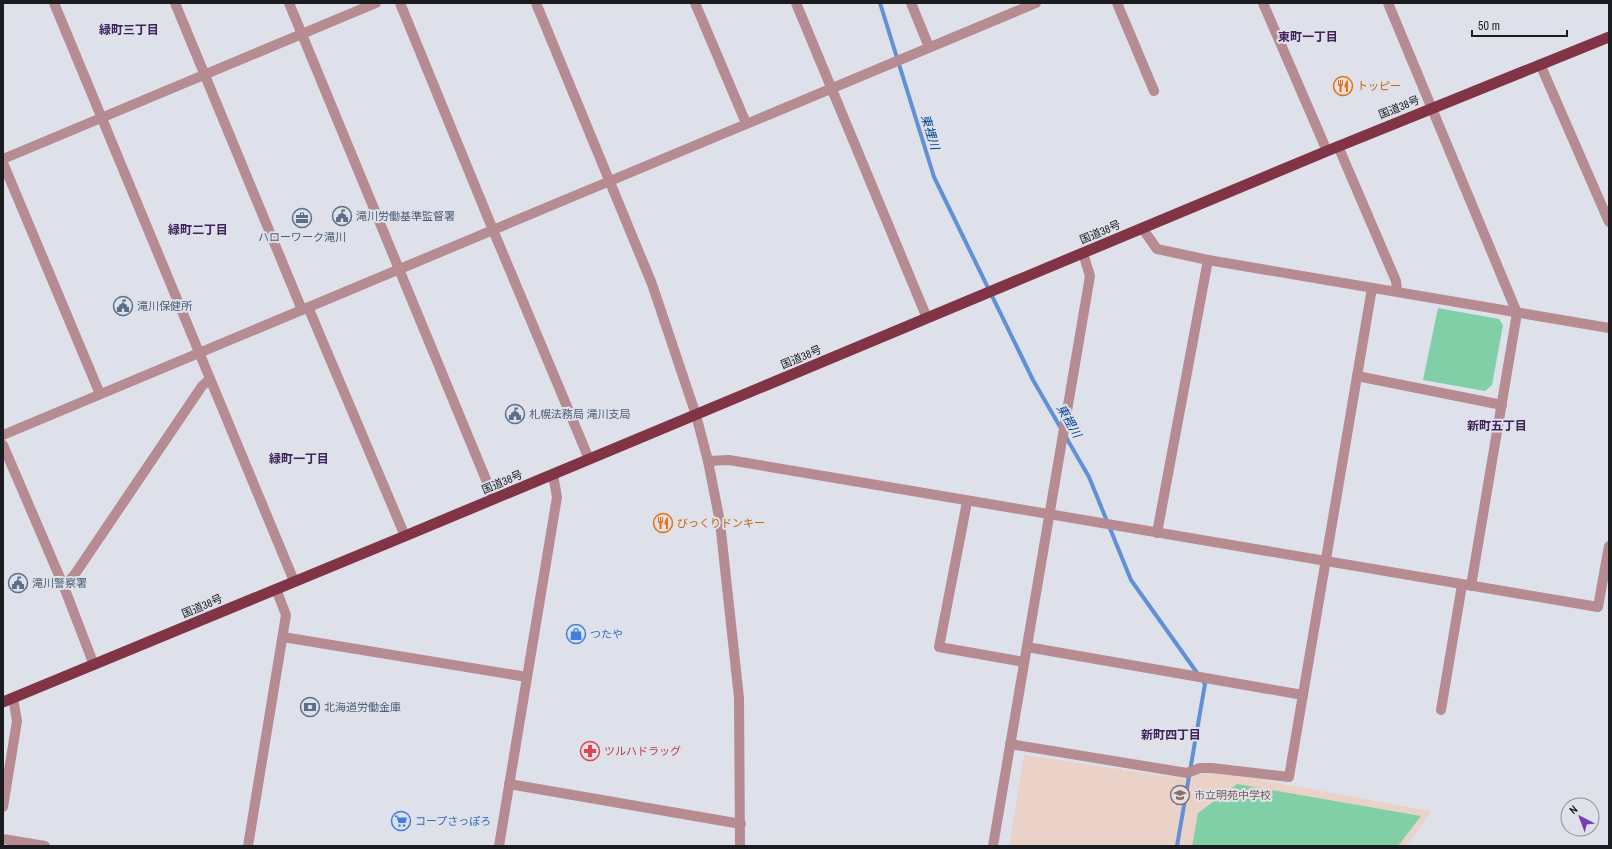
<svg xmlns="http://www.w3.org/2000/svg" width="1612" height="849" font-family="'Archivo Narrow','Noto Sans JP',sans-serif">
  <rect width="100%" height="100%" fill="#dee1ea"/>
  <polygon fill="#ead2c8" points="1024,755 1187,779 1208,770 1430,811 1429,815 1406,846 1009,846"/>
  <g fill="#81cfa7">
    <polygon points="1438,308 1499,319 1503,325 1492,385 1485,391 1423,380"/>
    <polygon points="1237,784 1421,816 1398,846 1192,846 1198,813"/>
  </g>
  <g fill="none" stroke-linecap="round" stroke-linejoin="round">
    <polyline stroke="#6190d5" stroke-width="4" points="880,3 934,177 1033,380 1089,477 1131,580 1205,684 1177,846"/>
    <g stroke="#b68b91" stroke-width="10">
      <polyline points="54,3 294,581"/>
      <polyline points="175,3 302,310"/>
      <polyline points="289,3 494,499"/>
      <polyline points="400,3 493,230 589,459"/>
      <polyline points="695,3 746,123"/>
      <polyline points="796,3 927,318"/>
      <polyline points="911,3 929,47"/>
      <polyline points="1117,3 1154,91"/>
      <polyline points="1263,3 1327,151"/>
      <polyline points="1388,3 1517,313 1471,586"/>
      <polyline points="1540,64 1609,222"/>
      <polyline points="1338,146 1396,281 1397,291"/>
      <polyline points="3,159 376,3"/>
      <polyline points="3,163 100,394"/>
      <polyline points="610,181 1036,3"/>
      <polyline points="1142,228 1157,249 1208,260 1609,328"/>
      <polyline points="308,307 405,536"/>
      <polyline points="1357,376 1502,405"/>
      <polyline points="3,445 64,587 94,665"/>
      <polyline points="708,461 729,460 1598,607 1609,546"/>
      <polyline points="967,502 939,647 1024,662"/>
      <polyline points="1157,533 1208,260"/>
      <polyline points="64,587 75,574 202,386 210,379"/>
      <polyline points="283,637 527,677"/>
      <polyline points="1027,647 1303,695"/>
      <polyline points="1441,710 1462,585"/>
      <polyline points="1010,744 1187,773 1200,768 1212,768 1289,777 1372,288"/>
      <polyline points="509,784 741,824"/>
      <polyline points="3,839 45,846"/>
    </g>
    <g stroke="#b68b91" stroke-width="10">
      <polyline points="536,3 652,284 696,415 708,461 720,522 739,698 740,846"/>
      <polyline points="3,435 610,181"/>
      <polyline points="3,807 17,721 13,698"/>
      <polyline points="248,846 286,615 276,589"/>
      <polyline points="499,846 557,497 553,475"/>
      <polyline points="993,846 1090,276 1083,253"/>
    </g>
    <polyline stroke="#813446" stroke-width="11" points="3,702 405,536 1327,151 1609,37"/>
  </g>
  <defs>
    <symbol id="restaurant-ring" viewBox="-11 -11 22 22"><circle r="9.5" fill="#dee1ea" stroke="#e8710a" stroke-width="1.5"/><path d="M-5-6h1v4h1v-4h1v4h1v-4h1v5L-1.5 .5V6h-2V.5L-5-1ZM5-6V6H3V1.5H1.5Q1.5-4 5-6Z" fill="#e8710a"/></symbol>
    <symbol id="civic-ring" viewBox="-11 -11 22 22"><circle r="9.5" fill="#dee1ea" stroke="#5c6f8a" stroke-width="1.5"/><path d="M-.6-6.5H3V-4.5H.6V-3L4-1V1h2V6H-6V1h2V-1L-.6-3ZM-1.2 2.5V6h2.4V2.5Z" fill="#5c6f8a"/></symbol>
    <symbol id="office-ring" viewBox="-11 -11 22 22"><circle r="9.5" fill="#dee1ea" stroke="#5c6f8a" stroke-width="1.5"/><path d="M-6-3h4V-5.5h4V-3h4V5H-6ZM-1-4.5V-3h2v-1.5ZM-6 0V1H6V0Z" fill="#5c6f8a"/></symbol>
    <symbol id="shop-ring" viewBox="-11 -11 22 22"><circle r="9.5" fill="#dee1ea" stroke="#3f7fe0" stroke-width="1.5"/><path d="M-5-2.5h2.3a2.7 3.5 0 0 1 5.4 0H5L5.5 6h-11ZM-1.5-2.5h3a1.5 2.3 0 0 0-3 0Z" fill="#3f7fe0"/></symbol>
    <symbol id="bank-ring" viewBox="-11 -11 22 22"><circle r="9.5" fill="#dee1ea" stroke="#5c6f8a" stroke-width="1.5"/><path d="M-6-4H6V4H-6ZM0-2.3a2.3 2.3 0 1 0 0 4.6a2.3 2.3 0 1 0 0-4.6Z" fill="#5c6f8a"/></symbol>
    <symbol id="pharmacy-ring" viewBox="-11 -11 22 22"><circle r="9.5" fill="#dee1ea" stroke="#e0444e" stroke-width="1.5"/><path d="M-2-6h4v4h4v4h-4v4h-4v-4h-4v-4h4Z" fill="#e0444e"/></symbol>
    <symbol id="school-ring" viewBox="-11 -11 22 22"><circle r="9.5" fill="#dee1ea" stroke="#8d6e63" stroke-width="1.5"/><path d="M0-5L7-2L0 1L-7-2ZM-4 1L0 2.5L4 1V4Q0 6-4 4Z" fill="#8d6e63"/></symbol>
    <symbol id="supermarket-ring" viewBox="-11 -11 22 22"><circle r="9.5" fill="#dee1ea" stroke="#3f7fe0" stroke-width="1.5"/><path d="M-6-5.5h2.5l.6 2H6L4.5 2H-2.5L-4.4-4H-6ZM-1.5 3.2a1.3 1.3 0 1 0 .1 0ZM3 3.2a1.3 1.3 0 1 0 .1 0Z" fill="#3f7fe0"/></symbol>
  </defs>
  <g fill-rule="evenodd">
    <use href="#restaurant-ring" x="1332" y="75" width="22" height="22"/>
    <use href="#civic-ring" x="331" y="205" width="22" height="22"/>
    <use href="#office-ring" x="291" y="207" width="22" height="22"/>
    <use href="#civic-ring" x="112" y="295" width="22" height="22"/>
    <use href="#civic-ring" x="504" y="403" width="22" height="22"/>
    <use href="#restaurant-ring" x="652" y="512" width="22" height="22"/>
    <use href="#civic-ring" x="7" y="572" width="22" height="22"/>
    <use href="#shop-ring" x="565" y="623" width="22" height="22"/>
    <use href="#bank-ring" x="299" y="696" width="22" height="22"/>
    <use href="#pharmacy-ring" x="579" y="740" width="22" height="22"/>
    <use href="#school-ring" x="1169" y="784" width="22" height="22"/>
    <use href="#supermarket-ring" x="390" y="810" width="22" height="22"/>
  </g>
  <g text-anchor="middle" stroke-width="4" stroke-linejoin="round" paint-order="stroke">
    <g font-size="11" fill="#c56008" stroke="#dee1ea" text-anchor="start">
      <text x="1357" y="90">トッピー</text>
      <text x="677" y="527">びっくりドンキー</text>
    </g>
    <g font-size="11" fill="#1b1c1f" stroke="#dee1ea">
      <text transform="translate(1399 107) rotate(-22)" y="4">国道38号</text>
      <text transform="translate(1100 232) rotate(-23)" y="4">国道38号</text>
      <text transform="translate(801 357) rotate(-23)" y="4">国道38号</text>
      <text transform="translate(502 482) rotate(-23)" y="4">国道38号</text>
      <text transform="translate(202 606) rotate(-23)" y="4">国道38号</text>
    </g>
    <g font-size="11" fill="#4e5e75" stroke="#dee1ea" text-anchor="start">
      <text x="356" y="220">滝川労働基準監督署</text>
      <text x="302" y="241" text-anchor="middle">ハローワーク滝川</text>
      <text x="137" y="310">滝川保健所</text>
      <text x="529" y="418">札幌法務局 滝川支局</text>
      <text x="32" y="587">滝川警察署</text>
      <text x="324" y="711">北海道労働金庫</text>
    </g>
    <g font-size="11" fill="#366cbe" stroke="#dee1ea" text-anchor="start">
      <text x="590" y="638">つたや</text>
      <text x="415" y="825">コープさっぽろ</text>
    </g>
    <g font-size="11" fill="#be3a42" stroke="#dee1ea" text-anchor="start">
      <text x="604" y="755">ツルハドラッグ</text>
    </g>
    <g font-size="11" fill="#785e54" stroke="#dee1ea" text-anchor="start">
      <text x="1194" y="799">市立明苑中学校</text>
    </g>
    <g font-size="12" font-weight="bold" fill="#40235d" stroke="#dee1ea">
      <text x="129" y="34">緑町三丁目</text>
      <text x="1308" y="41">東町一丁目</text>
      <text x="198" y="234">緑町二丁目</text>
      <text x="1497" y="430">新町五丁目</text>
      <text x="299" y="463">緑町一丁目</text>
      <text x="1171" y="739">新町四丁目</text>
    </g>
    <g font-size="12" font-style="italic" fill="#014192" stroke="#dee1ea">
      <text transform="translate(930 132) rotate(73)" y="4">東裡川</text>
      <text transform="translate(1069 421) rotate(60)" y="4">東裡川</text>
    </g>
  </g>
  <rect width="1612" height="849" fill="none" stroke="#1b1c1f" stroke-width="8"/>
  <g transform="translate(1580 817) rotate(318)"><circle r="19" fill="#dee1ea" stroke="#909299"/>
  <path d="M0-3L7 15L0 10L-7 15Z" fill="#7a3db2"/>
  <text y="-6" font-size="11" font-weight="bold" text-anchor="middle" fill="#1b1c1f">N</text>
  </g>
  <path d="M1472 30v6h95v-6" fill="none" stroke="#1b1c1f" stroke-width="2"/>
  <text x="1478" y="30" font-size="12" fill="#1b1c1f" stroke="#dee1ea" stroke-width="3" paint-order="stroke">50 m</text>
</svg>
